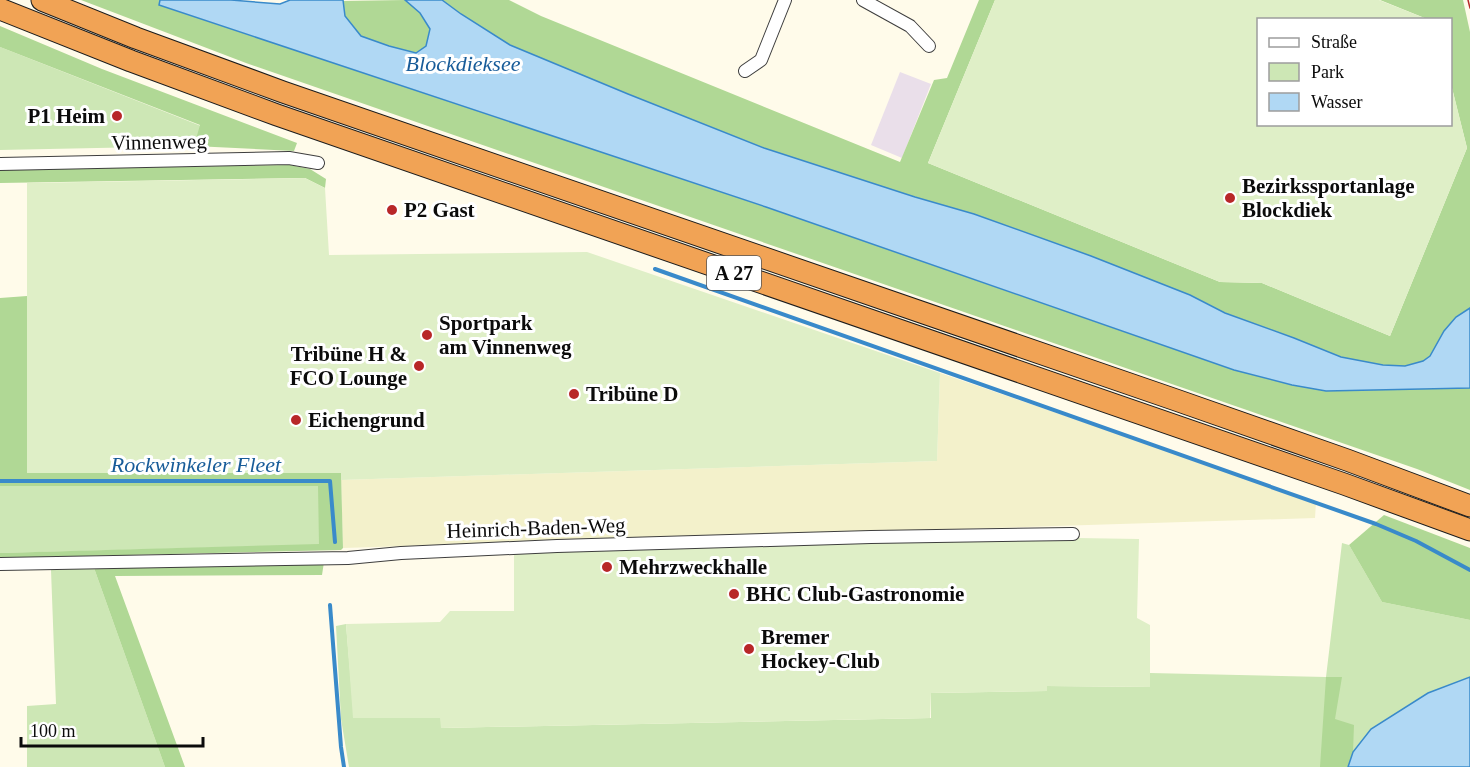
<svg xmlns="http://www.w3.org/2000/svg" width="1470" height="767" font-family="'Times New Roman',serif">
  <rect width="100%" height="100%" fill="#fffbea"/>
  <polygon fill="#eadfea" points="900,72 931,84 902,158 871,145"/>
  <polygon fill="#f3f1cb" points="940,373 1316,502 1315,518 343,548 341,480 937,461"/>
  <g fill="#cde7b5">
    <polygon points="0,47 201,126 194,146 0,150"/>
    <polygon points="0,486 319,486 319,545 0,553"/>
    <polygon points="1342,543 1349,545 1382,602 1470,620 1470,767 349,767 341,719 336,626 346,624 354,718 441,718 442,728 931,718 931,693 1047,691 1047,686 1150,687 1150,673 1326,677"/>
    <polygon points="94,568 165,767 27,767 27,706 56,704 51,570"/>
  </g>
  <g fill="#b0d895">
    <polygon points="81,0 160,0 160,5 766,207 1234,370 1292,385 1326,391 1470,388 1470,490 1417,469 246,63"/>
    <polygon points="405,0 420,13 430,29 426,46 416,53 389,46 361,36 345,16 342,1"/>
    <polygon points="442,0 509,0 541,16 900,162 934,80 947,78 979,0 995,0 928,163 1220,282 1262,283 1390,336 1467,148 1451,84 1450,20 1427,19 1380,0 1463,0 1470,32 1470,308 1456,317 1444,331 1430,356 1423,361 1405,366 1383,365 1341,357 1294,338 1225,313 1190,295 974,214 915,197 764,148 628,94 510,45 461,14"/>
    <polygon points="0,26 102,69 297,143 294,151 194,146 200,125 0,47"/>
    <polygon points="290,165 310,169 326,179 325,188 305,178 0,183 0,170"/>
    <polygon points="27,296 27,473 341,473 343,548 341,550 0,558 0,553 319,544 318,486 0,486 0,298"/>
    <polygon points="1384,515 1470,548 1470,620 1382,602 1349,545"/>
    <polygon points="324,562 322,575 115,576 185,767 165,767 94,568"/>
    <polygon points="1326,677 1342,677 1335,719 1354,725 1353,752 1348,767 1320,767"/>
  </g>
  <g fill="#dfefc7">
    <polygon points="995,0 1379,0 1427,19 1258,20 1258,124 1450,124 1451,84 1467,148 1390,336 1262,283 1220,282 928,163"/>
    <polygon points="305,178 325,188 329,255 587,252 940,373 937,461 341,480 341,473 27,473 27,183"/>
    <polygon points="1012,537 1139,539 1137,618 1150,625 1150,687 1047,686 1047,691 931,693 930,718 441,728 440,718 353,718 346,624 440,622 450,611 514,611 514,553"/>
  </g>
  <g fill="#b0d8f4" stroke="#398aca" stroke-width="1.5">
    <polygon points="160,0 231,0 280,4 290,0 343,0 345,16 361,36 389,46 416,53 426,46 430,29 420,13 405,0 442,0 461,14 510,45 628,94 764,148 915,197 974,214 1091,256 1190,295 1225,313 1294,338 1341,357 1383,365 1405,366 1423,361 1430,356 1444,331 1456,317 1470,308 1470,388 1326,391 1292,385 1234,370 766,207 159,5"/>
    <polygon points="1470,677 1470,767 1348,767 1353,752 1371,729 1428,693"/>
  </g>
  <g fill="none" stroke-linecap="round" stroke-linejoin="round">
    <g stroke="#398aca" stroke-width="4">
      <polyline points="655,269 1376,524 1416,541 1470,570"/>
      <polyline points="0,481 330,481 335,542"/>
      <polyline points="330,605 341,747 344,767"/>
    </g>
    <defs>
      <g id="minor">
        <polyline points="863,0 910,26 929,46"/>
        <polyline points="745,71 761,60 785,0"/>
        <polyline points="0,164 289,158 318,163"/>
        <polyline points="0,564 348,558 401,553 557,546 871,537 1073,534"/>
      </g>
      <g id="motorway">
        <polyline points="42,0 136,38 283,92 1176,400 1347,460 1470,506"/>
        <polyline points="0,9 131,61 277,115 1344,484 1470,530"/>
      </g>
    </defs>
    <use href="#minor" stroke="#3e3e3e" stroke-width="14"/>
    <use href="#motorway" stroke="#1c1c1c" stroke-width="23"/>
    <use href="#minor" stroke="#fff" stroke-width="12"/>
    <use href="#motorway" stroke="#f1a355" stroke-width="21"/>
    <polyline stroke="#b82728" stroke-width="1.5" points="1468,0 1470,8"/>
  </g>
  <g fill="#b82728" stroke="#fff" stroke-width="2">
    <circle cx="117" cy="116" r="6"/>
    <circle cx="1230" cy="198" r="6"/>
    <circle cx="392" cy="210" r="6"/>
    <circle cx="427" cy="335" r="6"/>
    <circle cx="419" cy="366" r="6"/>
    <circle cx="574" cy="394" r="6"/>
    <circle cx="296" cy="420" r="6"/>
    <circle cx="607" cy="567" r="6"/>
    <circle cx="734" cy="594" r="6"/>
    <circle cx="749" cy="649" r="6"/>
  </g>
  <g text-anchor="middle" stroke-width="6" stroke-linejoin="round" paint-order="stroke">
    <rect fill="#fff" stroke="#545454" stroke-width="1.5" x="707" y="256" width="54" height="34" rx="4.5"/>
    <g font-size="20" font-weight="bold" fill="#0b0b0b">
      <text x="734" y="280">A 27</text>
    </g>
    <g font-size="21" font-weight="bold" fill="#0b0b0b" stroke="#fff" text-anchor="start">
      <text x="105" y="123" text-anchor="end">P1 Heim</text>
      <text x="1242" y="193">Bezirkssportanlage<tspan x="1242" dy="24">Blockdiek</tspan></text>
      <text x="404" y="217">P2 Gast</text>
      <text x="439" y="330">Sportpark<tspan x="439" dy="24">am Vinnenweg</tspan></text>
      <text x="407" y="361" text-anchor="end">Tribüne H &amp;<tspan x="407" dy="24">FCO Lounge</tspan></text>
      <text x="586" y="401">Tribüne D</text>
      <text x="308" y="427">Eichengrund</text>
      <text x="619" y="574">Mehrzweckhalle</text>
      <text x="746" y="601">BHC Club-Gastronomie</text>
      <text x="761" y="644">Bremer<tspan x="761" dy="24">Hockey-Club</tspan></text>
    </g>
    <g font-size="21" fill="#0b0b0b" stroke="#fff">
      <text transform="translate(159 142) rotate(-1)" y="7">Vinnenweg</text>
      <text transform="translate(536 528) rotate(-2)" y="7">Heinrich-Baden-Weg</text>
    </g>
    <g font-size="22" font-style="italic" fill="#185c99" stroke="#fff">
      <text x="463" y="71">Blockdieksee</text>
      <text x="196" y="472">Rockwinkeler Fleet</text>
    </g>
  </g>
  <rect x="1257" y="18" width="195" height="108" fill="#ffffff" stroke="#9d9d9d" stroke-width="1.5"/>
  <rect x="1269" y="38" width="30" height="9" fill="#ffffff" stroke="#9d9d9d" stroke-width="1.5"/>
  <text x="1311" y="48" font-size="18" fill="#0b0b0b">Straße</text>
  <rect x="1269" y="63" width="30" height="18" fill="#cde7b5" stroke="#9d9d9d" stroke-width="1.5"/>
  <text x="1311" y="78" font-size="18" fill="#0b0b0b">Park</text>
  <rect x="1269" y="93" width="30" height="18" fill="#b0d8f4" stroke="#9d9d9d" stroke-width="1.5"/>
  <text x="1311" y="108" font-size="18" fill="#0b0b0b">Wasser</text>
  <path d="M21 737v9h182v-9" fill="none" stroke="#0b0b0b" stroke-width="3"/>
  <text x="30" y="737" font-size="18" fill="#0b0b0b" stroke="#ffffff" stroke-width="4.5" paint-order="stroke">100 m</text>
</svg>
